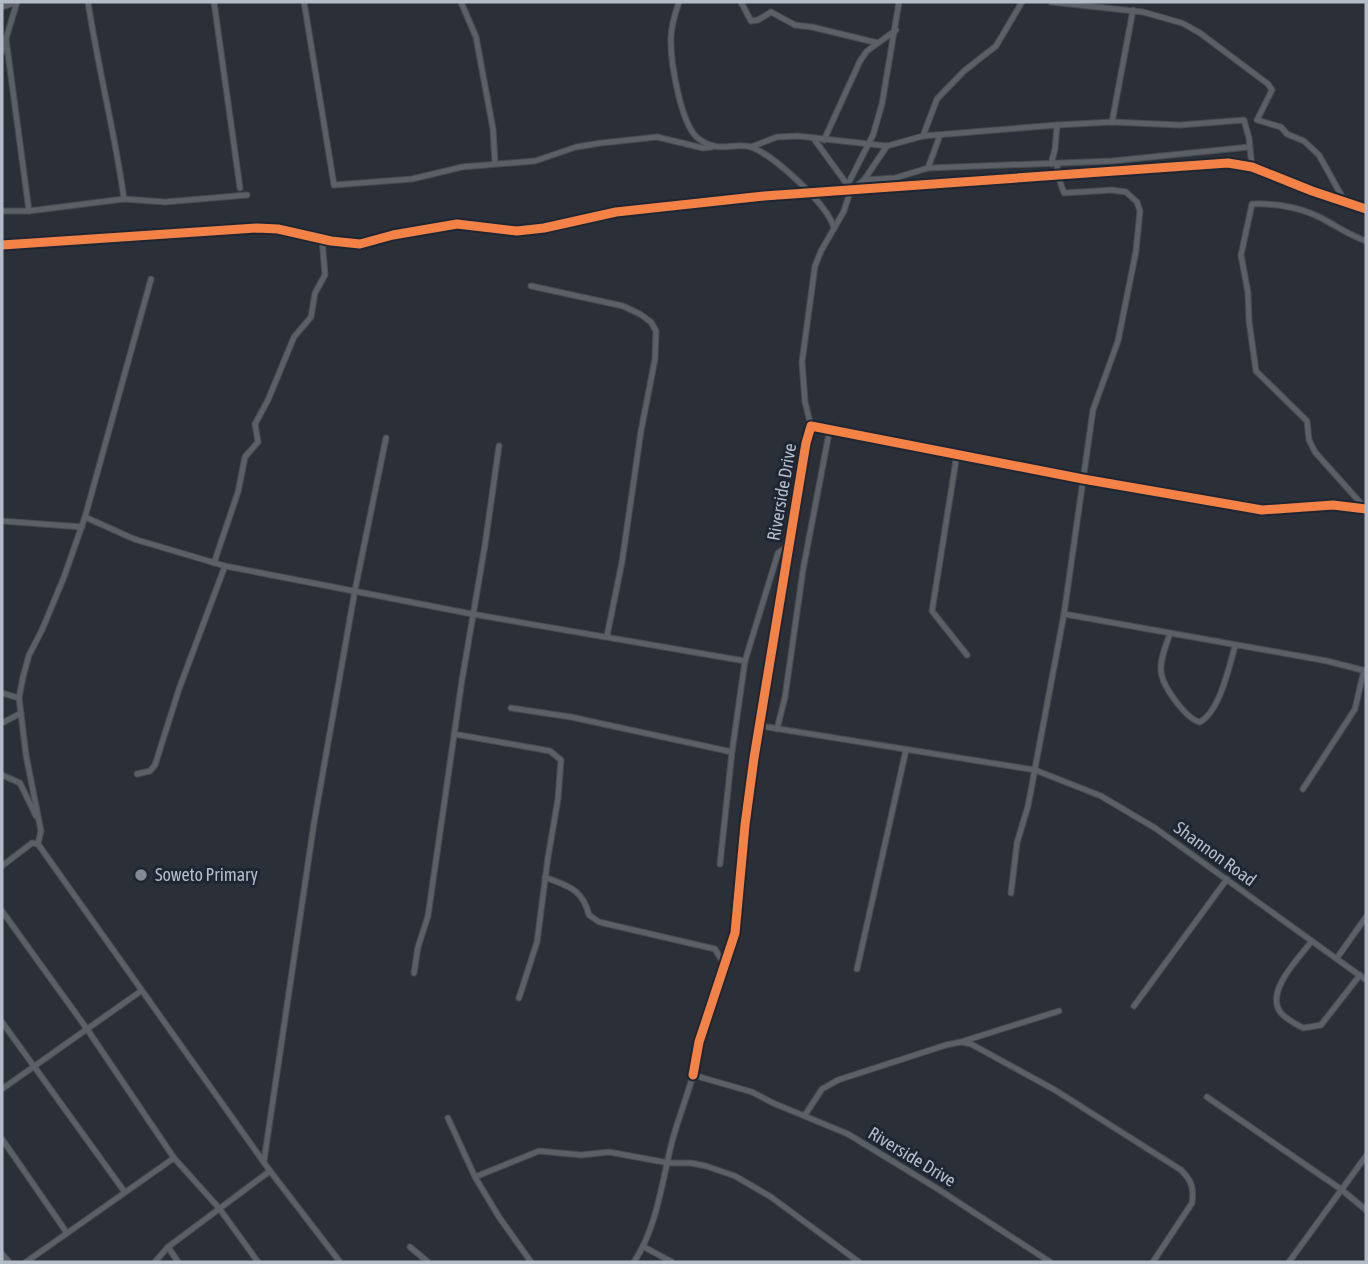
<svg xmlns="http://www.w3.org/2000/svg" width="1368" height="1264" font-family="'Asap Condensed',sans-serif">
  <rect width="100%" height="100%" fill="#2b3038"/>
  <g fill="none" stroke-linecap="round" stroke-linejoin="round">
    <defs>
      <g id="minor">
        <path d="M88,2C98,68 115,133 124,199"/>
        <polyline points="214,2 240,188"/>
        <polyline points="304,2 334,185 412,179 462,167 535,161 576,147 601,143 657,137 703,148 712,147"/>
        <polyline points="461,2 476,37 493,129 495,163"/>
        <path d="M679,2C675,14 671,25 671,38C670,60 681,127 699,139C720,154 733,142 751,147C774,155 828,205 834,228"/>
        <polyline points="741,2 751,21 758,20 771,12 795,25 812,27 878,43"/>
        <polyline points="1051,2 1143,12 1182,23 1200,33 1268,84 1272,90 1257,120 1281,127 1287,134 1304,141 1319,155 1345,202"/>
        <polyline points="2,7 17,2"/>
        <polyline points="6,39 29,211"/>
        <polyline points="2,52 17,2"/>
        <polyline points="1112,122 1133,10"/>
        <polyline points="1057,125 1112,122 1180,125 1244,120 1249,138 1252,167"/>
        <polyline points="923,136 937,99 964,71 996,46 1022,2"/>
        <polyline points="814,139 849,187"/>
        <polyline points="824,140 860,61 867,51 896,30"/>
        <polyline points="751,147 777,137 798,136 887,146 923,136 1057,125 1055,149 1051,164"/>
        <polyline points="928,168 940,135"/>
        <polyline points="864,180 895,178 928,168 1112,161 1249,147"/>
        <polyline points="847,186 873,135 882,104 899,2"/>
        <polyline points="2,211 29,211 124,199 165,202 247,195"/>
        <path d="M1366,241C1348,235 1334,224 1317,216C1298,207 1273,203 1252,204L1241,255L1248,293L1249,321L1256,371L1307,421L1309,440L1315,452L1366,509"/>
        <polyline points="2,245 257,228 278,229 331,241 360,244 393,235 457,224 517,231 544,228 616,212 764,196 1228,163 1252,167 1312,191 1366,209"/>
        <polyline points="531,286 623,306 640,314 651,322 656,331 655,359 641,431 622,562 607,636"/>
        <polyline points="811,426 805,402 802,362 815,266 821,251 844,211 850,192 864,180 887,146"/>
        <polyline points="957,454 932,611 967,655"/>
        <polyline points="85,517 134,539 225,566 472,614 745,661"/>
        <polyline points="2,521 82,527"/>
        <polyline points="214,563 238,492 245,457 258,442 255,424 268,400 294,337 311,317 315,293 325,275 322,238"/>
        <polyline points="1064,614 1327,661 1366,671"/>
        <path d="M1170,634C1166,645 1160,659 1161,671C1162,686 1186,719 1200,722C1220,711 1229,667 1235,646"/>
        <polyline points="2,693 19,698"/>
        <polyline points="511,708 571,717 732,752"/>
        <polyline points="2,723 21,713"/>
        <polyline points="761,726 1035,770 1101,796 1155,828 1366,980"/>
        <polyline points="777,729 785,697 803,570 830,428"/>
        <polyline points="454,734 550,751 561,760 558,799 548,857 537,942 519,998"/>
        <polyline points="137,774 150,771 155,765 179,689 225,566"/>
        <polyline points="2,775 20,783 36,816"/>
        <polyline points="1303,789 1355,709 1364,670"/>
        <polyline points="38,844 41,831 26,755 19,698 23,677 29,655 42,630 64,577 85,517 151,279"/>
        <polyline points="38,844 270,1171 340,1262"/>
        <polyline points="720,864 732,752 745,661 778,553 789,545"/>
        <polyline points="2,866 32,843 38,844"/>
        <path d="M545,877C569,887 582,888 589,915L599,922L715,949L725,966"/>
        <polyline points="1011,893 1017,843 1028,806 1064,614 1093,410 1118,341 1136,251 1140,211 1137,202 1126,192 1112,190 1064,193 1058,176 1057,164"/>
        <polyline points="2,911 87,1029 174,1158 219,1208 258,1262"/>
        <path d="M1311,942C1299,958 1264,992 1281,1013C1286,1019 1296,1024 1303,1028L1321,1025L1360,975"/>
        <polyline points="1337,958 1366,917"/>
        <polyline points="857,969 906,750"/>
        <polyline points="414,973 418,947 428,916 462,680 485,545 499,446"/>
        <polyline points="1134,1006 1227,879"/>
        <polyline points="2,1022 124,1191"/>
        <polyline points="964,1041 1059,1011"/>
        <polyline points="693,1075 699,1042 735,933 745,825 754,758 806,443 811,426 1083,479 1262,510 1333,505 1366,509"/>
        <polyline points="2,1089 141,991"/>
        <polyline points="1207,1097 1342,1190 1366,1210"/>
        <path d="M805,1115L822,1089L838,1080L946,1045L961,1042L971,1044L1055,1090L1181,1170C1192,1181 1194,1188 1192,1203L1153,1262"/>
        <polyline points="448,1118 475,1177 499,1217 531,1262"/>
        <polyline points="2,1139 67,1233"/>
        <polyline points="264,1161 314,823 355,590 386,438"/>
        <polyline points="475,1177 539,1151 581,1155 609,1152 669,1163 691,1163 706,1166 735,1176 771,1197 859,1262"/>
        <polyline points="168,1247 178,1262"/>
        <polyline points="410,1247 428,1262"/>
        <polyline points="644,1247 672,1262"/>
        <polyline points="2,1254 9,1262"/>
        <polyline points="26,1262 174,1158"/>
        <polyline points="155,1262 168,1247 270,1171"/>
        <path d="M634,1262C658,1226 662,1179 673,1138C679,1117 687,1097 693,1075L752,1092L773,1103L848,1134L938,1189L1050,1262"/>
        <polyline points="1289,1262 1366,1156"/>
      </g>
    </defs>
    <use href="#minor" stroke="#474b51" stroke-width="7"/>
    <use href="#minor" stroke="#5b5f66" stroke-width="5"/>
    <defs>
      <g id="cycleway">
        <polyline points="2,245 257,228 278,229 331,241 360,244 393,235 457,224 517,231 544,228 616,212 764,196 1228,163 1252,167 1312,191 1366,209"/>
        <polyline points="693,1075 699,1042 735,933 745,825 754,758 806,443 811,426 1083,479 1262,510 1333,505 1366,509"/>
      </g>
    </defs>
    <use href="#cycleway" stroke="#1e2634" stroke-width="13"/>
    <use href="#cycleway" stroke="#f48246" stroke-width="9"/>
  </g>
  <circle fill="#858b96" stroke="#1e2634" stroke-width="2.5" cx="141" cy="875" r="7"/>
  <g text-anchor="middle" stroke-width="6" stroke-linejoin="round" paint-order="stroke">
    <g font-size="18" fill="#b5bcc9" stroke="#1e2634">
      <text transform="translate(782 492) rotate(-80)" y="6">Riverside Drive</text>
      <text transform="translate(1215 854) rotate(36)" y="6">Shannon Road</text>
      <text transform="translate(912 1157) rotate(31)" y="6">Riverside Drive</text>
    </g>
    <g font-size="18" fill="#b5bcc9" stroke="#1e2634" text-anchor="start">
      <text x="155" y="881">Soweto Primary</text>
    </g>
  </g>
  <rect width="1368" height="1264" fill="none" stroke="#b5bcc9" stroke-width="7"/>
</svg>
